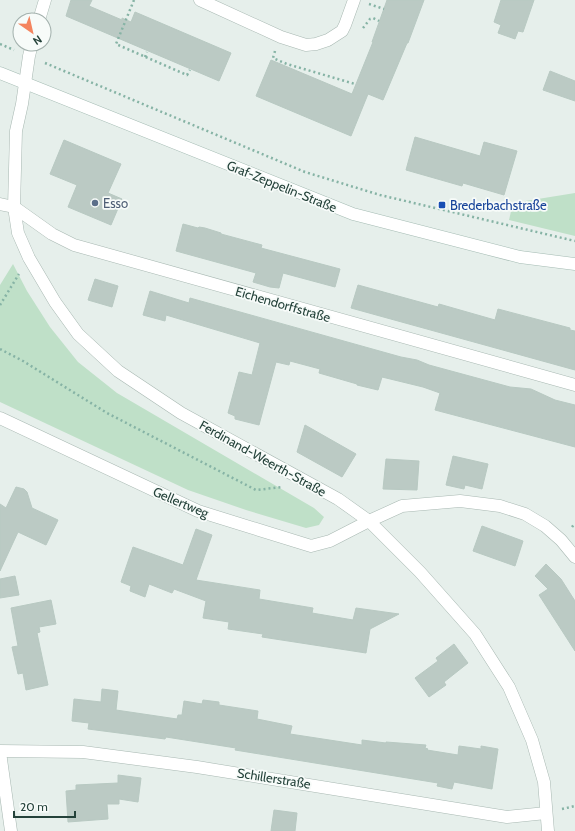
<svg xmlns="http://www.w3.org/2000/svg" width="575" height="831" font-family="Cabin,sans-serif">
  <rect width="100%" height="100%" fill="#e6efeb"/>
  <g fill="#bfe0c8">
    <polygon points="575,193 575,236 509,220 513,203"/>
    <polygon points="13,264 27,291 50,327 78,362 117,393 314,508 324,517 319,525 306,528 246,510 188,490 0,402 0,285"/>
  </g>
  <g fill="#bbcac4" stroke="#b8c9c2">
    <polygon points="71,0 92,0 89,6 122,20 122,18 131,22 135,12 231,53 219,81 66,16"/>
    <polygon points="387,0 424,0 408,43 407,43 383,100 368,94 351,136 256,96 271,60 352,94 373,42 372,42"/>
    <polygon points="501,0 534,0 523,32 518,31 515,39 498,33 501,25 494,22"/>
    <polygon points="550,71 575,81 575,101 543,90"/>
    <polygon points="415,137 480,156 484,142 517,151 504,195 463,183 462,186 406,170"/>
    <polygon points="64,140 121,164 108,193 122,199 111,225 68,207 77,185 50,174"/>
    <polygon points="183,224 198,228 199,227 205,228 221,233 221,234 262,245 261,248 340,269 335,287 283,273 279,288 270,287 253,282 256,273 176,251"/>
    <polygon points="95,279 118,286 112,307 88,300"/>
    <polygon points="358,285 438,307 439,304 495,320 498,309 570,328 570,330 575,331 575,370 351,308"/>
    <polygon points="150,291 189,303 190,298 401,357 417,360 429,365 510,387 531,389 555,400 575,405 575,447 435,410 440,393 423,387 382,377 378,390 357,385 357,384 319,373 320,369 290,361 289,365 276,362 259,425 235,419 235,416 228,413 239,372 252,375 260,343 166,315 165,321 143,315"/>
    <polygon points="305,425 356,454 342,477 297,452"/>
    <polygon points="453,456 488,464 482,489 465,485 464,489 446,485"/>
    <polygon points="386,459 419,461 417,490 383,489"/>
    <polygon points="16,487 24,489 27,492 32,508 58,520 46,545 18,532 0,571 0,504 6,508"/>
    <polygon points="482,526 523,541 515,566 473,551"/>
    <polygon points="196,529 212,535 196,580 260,590 259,599 313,608 312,613 353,620 356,608 399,614 370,629 366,653 262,637 263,634 228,629 229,622 203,618 206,601 174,589 172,593 149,584 145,597 130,591 131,586 121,582 133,547 183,565"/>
    <polygon points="546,564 561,579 575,601 575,651 539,595 548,589 535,576"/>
    <polygon points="15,576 19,595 0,598 0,579"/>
    <polygon points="51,600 56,624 39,627 40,632 37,633 48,685 26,690 23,673 18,674 12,647 18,646 11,608"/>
    <polygon points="454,644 468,663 444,682 446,685 429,697 415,678 438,661 436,658"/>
    <polygon points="102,689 118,691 116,710 177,719 178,715 182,715 184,701 202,704 203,700 219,702 219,705 258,711 257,719 292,726 290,734 362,745 362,740 386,743 386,742 426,745 425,748 428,749 427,750 458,755 459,746 481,749 481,746 498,749 492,789 454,782 452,789 437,786 438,783 235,750 236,748 166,737 165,739 88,729 89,723 72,721 74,699 101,702"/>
    <polygon points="118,775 141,778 138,802 119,799 119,804 107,804 108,819 68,822 66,791 76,790 76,785 118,783"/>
    <polygon points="274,810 297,813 295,831 271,831"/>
  </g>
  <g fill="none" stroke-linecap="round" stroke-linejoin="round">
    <defs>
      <g id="minor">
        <polyline points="200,0 281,37 306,45 316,44 328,40 342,31 345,25 354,0"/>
        <polyline points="39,20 45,0"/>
        <polyline points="32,44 29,56 22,104 16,131 14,207 18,233 29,258 55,302 78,334 118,371 181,413 338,499 369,521 420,572 475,634 509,687 532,740 544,782 548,831"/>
        <polyline points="0,204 14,207 52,234 74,245 575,385"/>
        <polyline points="0,418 198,511 311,546 330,541 369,521 402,506 460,501 500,506 525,514 545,526 561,540 575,557"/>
        <polyline points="0,751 83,752 197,767 507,817 546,813"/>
        <polyline points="0,752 11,831"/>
      </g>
      <polyline id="secondary" points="0,73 353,214 520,257 575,264"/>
    </defs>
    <use href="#minor" stroke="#a8b8b2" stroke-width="13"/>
    <use href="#secondary" stroke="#a4bbb3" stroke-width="13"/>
    <g stroke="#86b3a5" stroke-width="2.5" stroke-dasharray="2 3" stroke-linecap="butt">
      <polyline points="134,0 116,44 187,75 190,70"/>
      <polyline points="369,4 384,9"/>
      <polyline points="363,28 370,19 373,18 379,21"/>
      <polyline points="0,44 14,50"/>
      <polyline points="275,51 273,58 287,64 355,84"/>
      <polyline points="145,57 147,52"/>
      <polyline points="45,63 305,172 380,195 575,241"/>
      <polyline points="0,305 19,274"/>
      <polyline points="0,349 23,361 107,413 256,490 282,487"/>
      <polyline points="572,527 575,523"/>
      <polyline points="562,809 575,806"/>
    </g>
    <use href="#minor" stroke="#fff" stroke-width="12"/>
    <use href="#secondary" stroke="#fff" stroke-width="12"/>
  </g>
  <circle fill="#5c6f8a" stroke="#f7fbf9" stroke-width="1.5" cx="95" cy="203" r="4"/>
  <rect fill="#1a4fb4" stroke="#f7fbf9" stroke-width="1.5" x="438" y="201" width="8" height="8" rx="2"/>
  <g text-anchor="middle" stroke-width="3.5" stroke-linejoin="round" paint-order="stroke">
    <g font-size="13" fill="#24423a" stroke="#f7fbf9">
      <text transform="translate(282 186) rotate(22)" y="5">Graf-Zeppelin-Straße</text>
      <text transform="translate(283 304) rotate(16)" y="5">Eichendorffstraße</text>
      <text transform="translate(263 458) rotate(29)" y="5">Ferdinand-Weerth-Straße</text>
      <text transform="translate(181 502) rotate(23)" y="5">Gellertweg</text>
      <text transform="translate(274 778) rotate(9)" y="5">Schillerstraße</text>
    </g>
    <g font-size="13" fill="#4e5e75" stroke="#f7fbf9" text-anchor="start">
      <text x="103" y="208">Esso</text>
    </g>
    <g font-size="13" fill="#164399" stroke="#f7fbf9" text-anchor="start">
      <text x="450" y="210">Brederbachstraße</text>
    </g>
  </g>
  <g transform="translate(32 32) rotate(146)"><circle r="19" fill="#f7fbf9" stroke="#a3b1ad"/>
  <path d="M0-3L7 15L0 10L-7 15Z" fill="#f4845f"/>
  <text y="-6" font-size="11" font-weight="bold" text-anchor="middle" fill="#24423a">N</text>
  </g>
  <path d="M14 811v6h61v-6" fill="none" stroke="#24423a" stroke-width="2"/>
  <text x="20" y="811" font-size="12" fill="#24423a" stroke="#f7fbf9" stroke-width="3" paint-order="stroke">20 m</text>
</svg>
